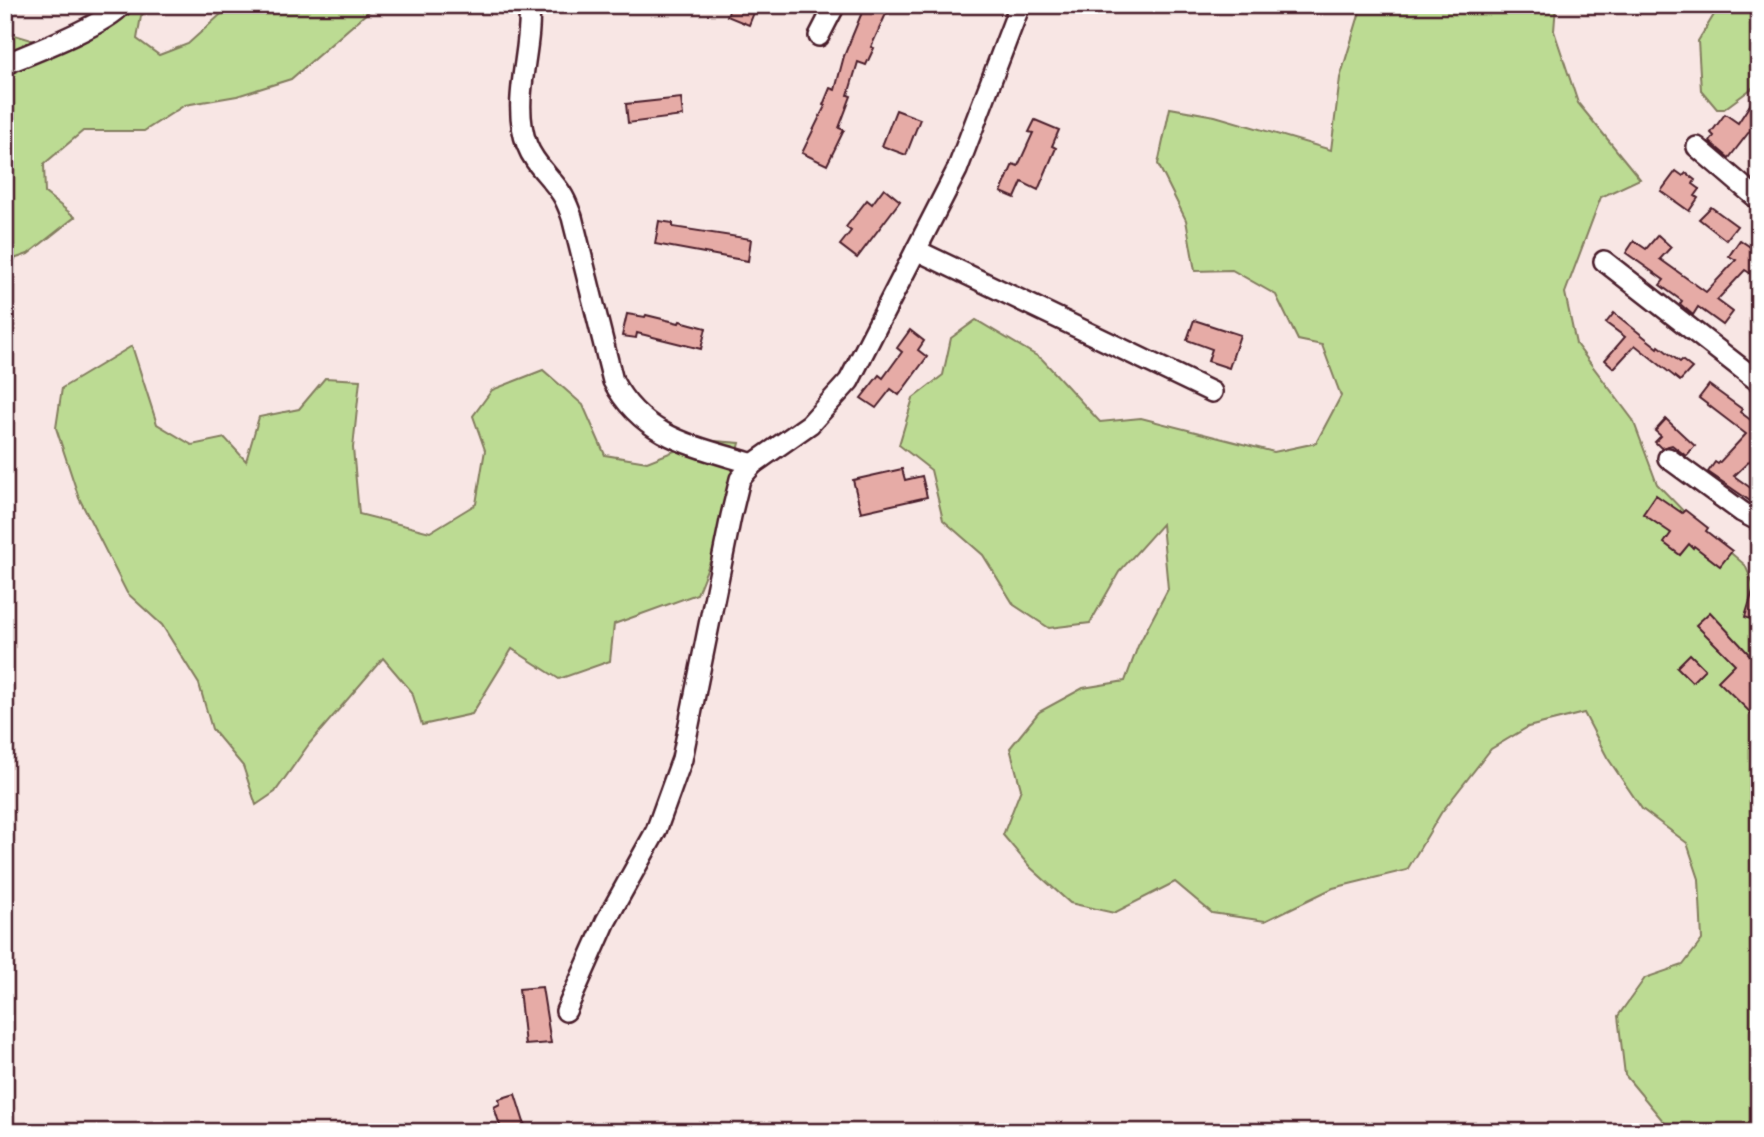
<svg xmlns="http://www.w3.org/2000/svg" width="1764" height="1137" font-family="'Gochi Hand',sans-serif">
  <rect width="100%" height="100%" fill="#f8e6e4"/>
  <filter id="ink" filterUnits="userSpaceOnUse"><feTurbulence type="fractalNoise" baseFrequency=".0143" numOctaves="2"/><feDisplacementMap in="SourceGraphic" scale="14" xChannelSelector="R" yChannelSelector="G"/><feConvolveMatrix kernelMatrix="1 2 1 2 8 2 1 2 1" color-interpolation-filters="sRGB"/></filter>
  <g filter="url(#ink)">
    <g fill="#bcdb93" stroke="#837d5f" stroke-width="2">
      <polygon points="112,5 151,5 141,16 137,39 159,55 188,44 231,5 376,5 291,79 237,96 185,105 144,131 83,131 44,164 45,193 75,217 28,254 5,262 5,32 45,44"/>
      <polygon points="1362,5 1556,5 1554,31 1578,103 1640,179 1601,197 1565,293 1576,344 1633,420 1657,484 1690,518 1745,565 1759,597 1759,1132 1669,1132 1664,1122 1625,1075 1618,1016 1645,978 1683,965 1702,940 1699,879 1687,843 1642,809 1607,757 1584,713 1528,727 1491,749 1441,813 1407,870 1333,888 1265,921 1212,913 1175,882 1114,913 1070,903 1030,867 1003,835 1021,789 1010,748 1039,712 1083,688 1125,681 1138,646 1168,589 1162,524 1119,572 1090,623 1049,628 1014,605 983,555 943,520 931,470 899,445 913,398 943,375 951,338 976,320 1042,359 1100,422 1141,418 1274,452 1316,443 1341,396 1322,345 1298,340 1276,295 1232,270 1195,271 1186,220 1158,164 1170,108 1215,116 1331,150 1340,78"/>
      <polygon points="1720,5 1759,5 1759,83 1724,109 1717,109 1701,90 1698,41"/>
      <polygon points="132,346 157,424 192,445 225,438 246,461 259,417 299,409 325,378 360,380 353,448 359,514 430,532 476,504 485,450 473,416 492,390 543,370 583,405 605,455 647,462 702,440 740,443 711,559 697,594 614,624 610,661 559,679 512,649 472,714 422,725 412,692 383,658 309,744 275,792 256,805 243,766 212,729 199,684 162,625 127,593 79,498 56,428 62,388"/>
    </g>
    <g fill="#e6aba6" stroke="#4a1f2b" stroke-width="2">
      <polygon points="731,5 757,5 749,25 727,16"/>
      <polygon points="865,5 890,5 871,47 874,48 866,65 858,62 848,95 851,96 839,128 844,130 827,165 802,153 825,106 823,105 830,88 835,90 844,56"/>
      <polygon points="1759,91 1759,119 1729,158 1710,142 1714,136 1711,133 1725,114 1738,123"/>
      <polygon points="681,98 683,116 628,123 626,104"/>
      <polygon points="896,110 920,119 906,155 882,146"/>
      <polygon points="1035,120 1059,130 1052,146 1056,148 1038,190 1022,182 1015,198 1001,192 1013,164 1018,166 1033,133 1029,132"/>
      <polygon points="1676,171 1683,176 1686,173 1695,180 1693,184 1700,189 1695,196 1698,198 1689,211 1661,191"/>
      <polygon points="884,188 900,201 857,258 840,245 851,231 846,227 867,200 872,204"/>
      <polygon points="1711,207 1737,226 1726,240 1699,219"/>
      <polygon points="659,221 673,223 673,227 751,239 748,261 655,244"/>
      <polygon points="1658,235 1671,247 1660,259 1706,292 1736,260 1729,256 1740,240 1759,253 1759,279 1745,270 1717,300 1733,312 1723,325 1698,307 1693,315 1680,304 1682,301 1660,285 1664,280 1626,253 1634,241 1646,249"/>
      <polygon points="1614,313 1658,348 1659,346 1680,362 1682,360 1692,368 1680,381 1635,345 1614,368 1605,360 1625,337 1606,323"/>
      <polygon points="627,314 645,317 646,315 679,323 680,321 706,328 701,349 637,333 636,338 622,336"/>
      <polygon points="1194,320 1240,335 1229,368 1208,361 1212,349 1187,340"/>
      <polygon points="910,330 924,341 918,350 927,357 899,395 891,389 876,408 861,398 879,375 883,378 902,352 897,348"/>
      <polygon points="1709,385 1742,409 1740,412 1756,424 1759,421 1759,452 1734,476 1759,494 1759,507 1708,472 1715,462 1718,464 1746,434 1699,398"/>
      <polygon points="1666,419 1695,446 1686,456 1672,445 1661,448 1655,442 1661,436 1655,431"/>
      <polygon points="902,469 905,480 922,476 927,497 861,512 853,480"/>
      <polygon points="1656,495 1682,513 1685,510 1708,528 1706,531 1732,551 1720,566 1694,546 1693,548 1689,544 1680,555 1664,543 1671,533 1643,514"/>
      <polygon points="1756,581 1759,581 1759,622 1745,617"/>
      <polygon points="1710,612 1759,665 1759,721 1718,681 1735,664 1696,625"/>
      <polygon points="1690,654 1705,669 1692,682 1677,667"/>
      <polygon points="542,987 551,1043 525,1045 519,989"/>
      <polygon points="515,1094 527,1132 502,1132 494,1107 500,1104 499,1099"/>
    </g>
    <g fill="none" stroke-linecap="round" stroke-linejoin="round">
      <defs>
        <g id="minor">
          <path d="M529,5C533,51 510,100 527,145C534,164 550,176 561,193C566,200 569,209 572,217L613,381C643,438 695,446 753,464"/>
          <polyline points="819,36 835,5"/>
          <path d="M5,64C32,53 105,25 122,5"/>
          <polyline points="1697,147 1759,200"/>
          <polyline points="916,250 1212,392"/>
          <polyline points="1604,261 1759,382"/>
          <polyline points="1668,458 1742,512 1759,521"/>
          <polyline points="566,1011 606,921 656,831 682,759 731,516 740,479 753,464 810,424 849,381 957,170 1020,5"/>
        </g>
      </defs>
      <use href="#minor" stroke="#4a1f2b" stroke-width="24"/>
      <use href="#minor" stroke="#fff" stroke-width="19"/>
    </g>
  </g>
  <rect width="1764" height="1137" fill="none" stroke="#fff" stroke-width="28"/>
  <rect x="14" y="14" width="1736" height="1109" fill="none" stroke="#4a1f2b" stroke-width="2.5" filter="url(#ink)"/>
</svg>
